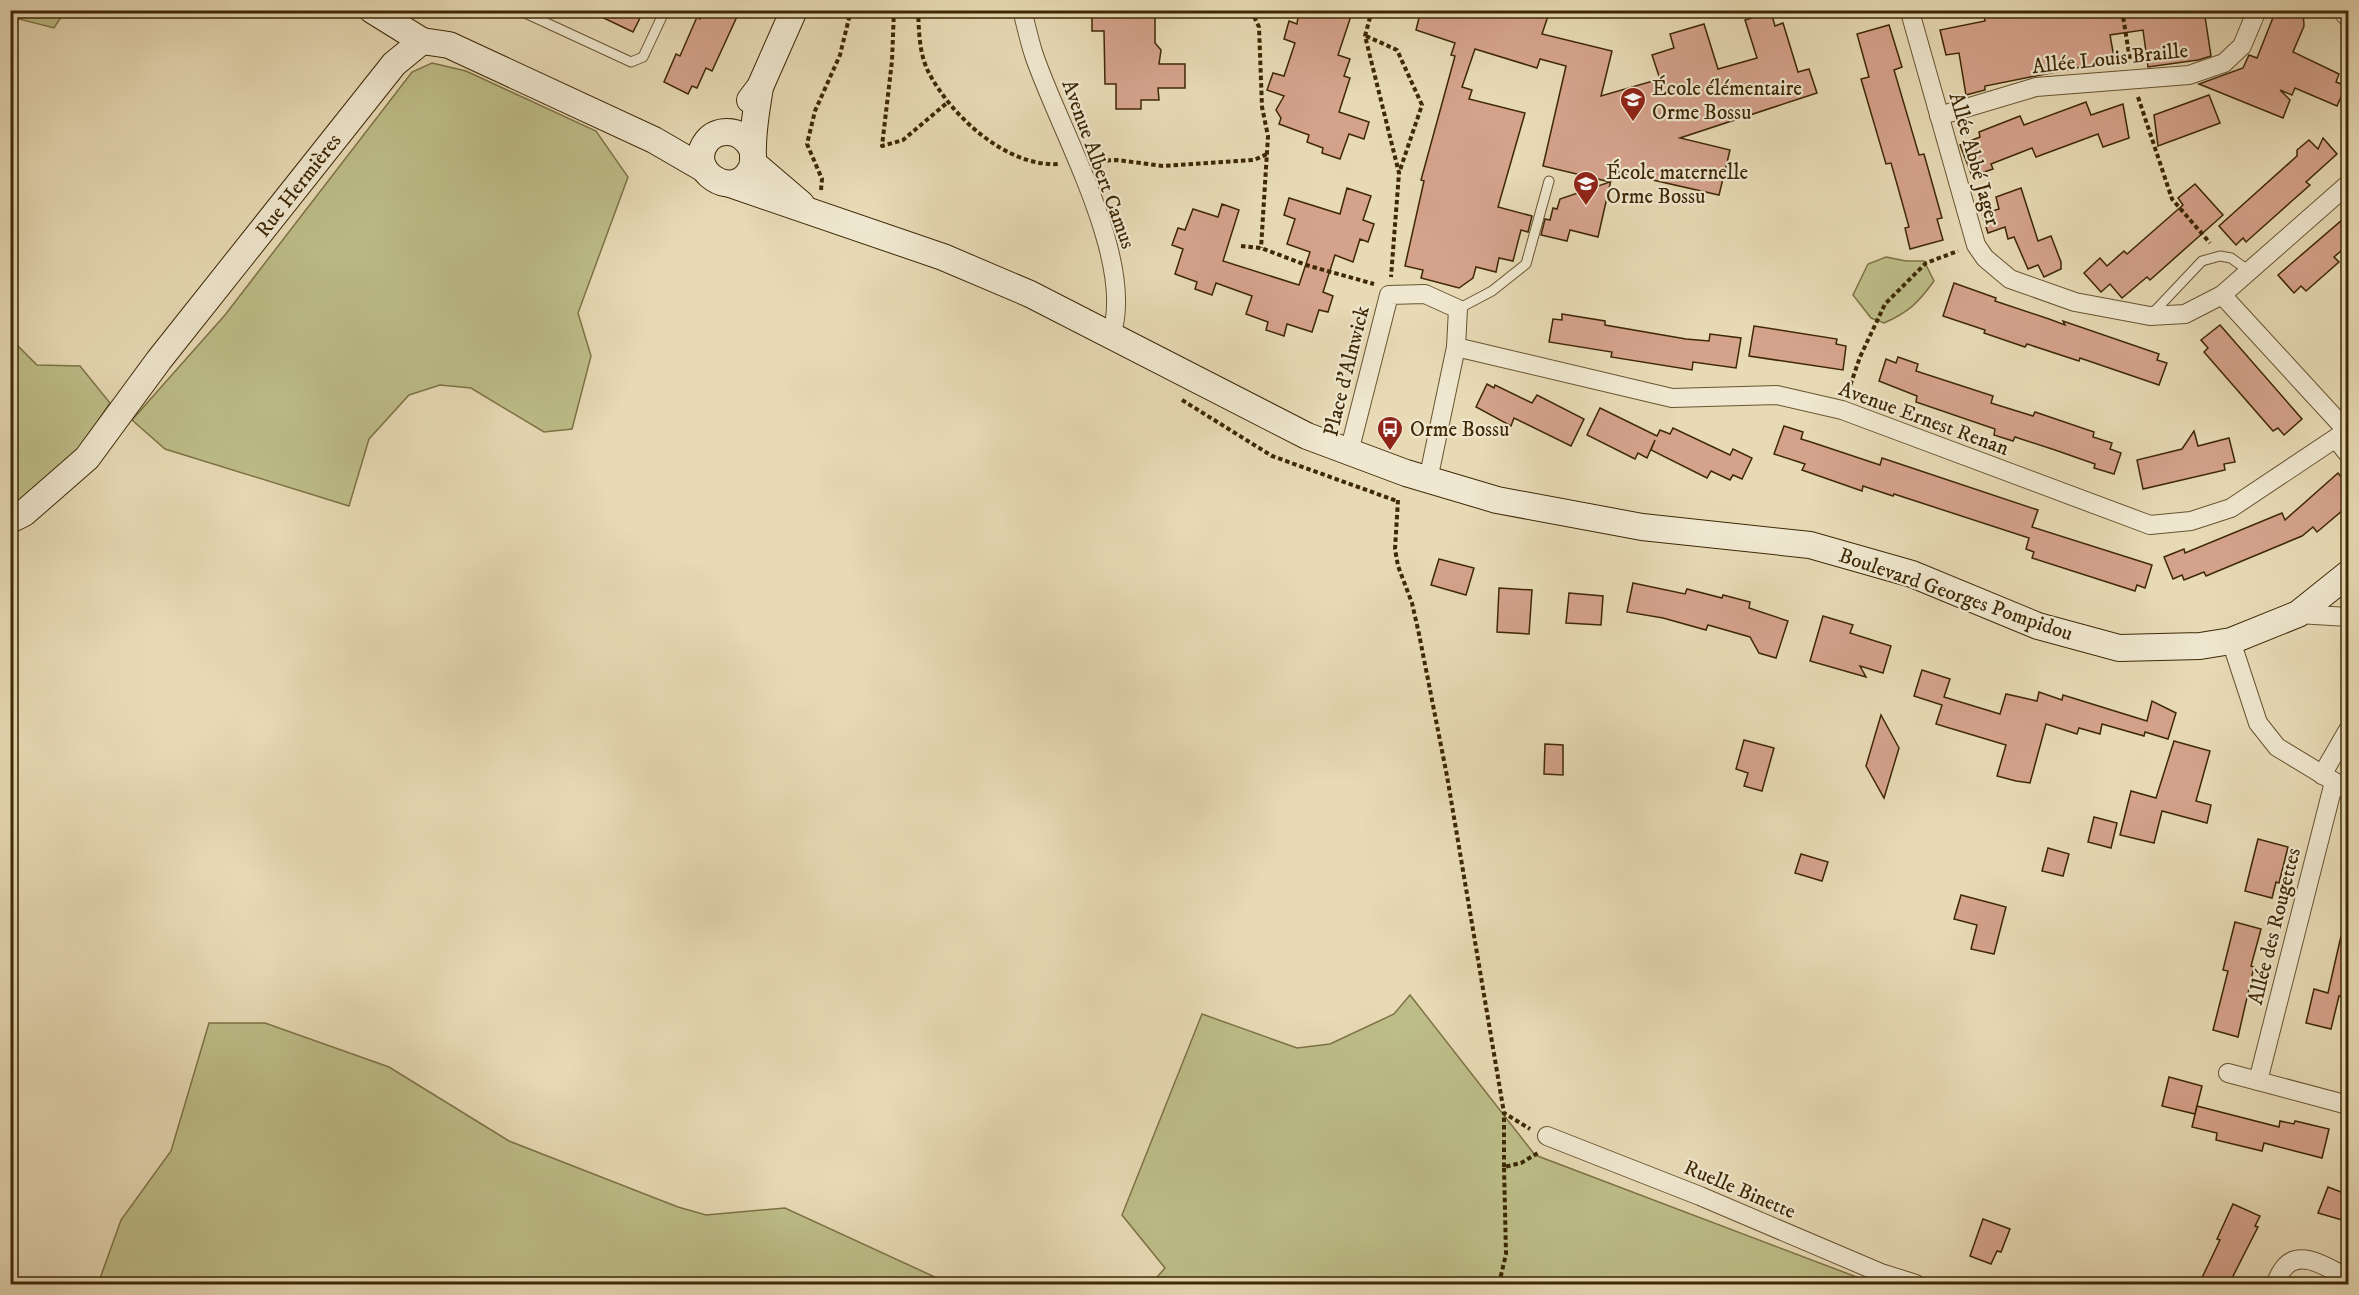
<svg xmlns="http://www.w3.org/2000/svg" width="2359" height="1295" font-family="'IM FELL DW Pica',serif">
  <rect width="100%" height="100%" fill="#e7dab5"/>
  <filter id="stains"><feTurbulence type="fractalNoise" baseFrequency=".00333" numOctaves="4"/><feColorMatrix values="0 0 0 0 .2 0 0 0 0 .09 0 0 0 0 .02 0 0 0 .5 -.17"/></filter>
  <radialGradient id="worn" r=".72"><stop offset=".6" stop-color="#630" stop-opacity="0"/><stop offset="1" stop-color="#630" stop-opacity=".3"/></radialGradient>
  <g fill="#bdbd88" stroke="#7e7246" stroke-width="1.5">
    <polygon points="10,11 11,10 65,11 54,28 11,17"/>
    <polygon points="432,63 466,71 596,131 628,177 578,313 591,356 572,429 544,432 471,388 440,385 409,395 369,439 349,506 165,449 132,420 225,315 412,72"/>
    <path d="M1886,257L1906,261H1924L1934,281C1918,303 1909,312 1884,323L1871,318L1853,295L1868,264Z"/>
    <polygon points="10,338 37,365 80,366 110,403 68,465 10,509"/>
    <polygon points="1410,995 1535,1155 1875,1284 1151,1284 1165,1268 1122,1215 1202,1014 1297,1048 1330,1044 1394,1014"/>
    <polygon points="209,1023 265,1023 389,1067 509,1141 678,1207 706,1215 785,1208 950,1284 98,1284 121,1220 171,1151"/>
  </g>
  <g fill="#d5a28c" stroke="#3e2805" stroke-width="1.5">
    <polygon points="587,10 644,10 633,32"/>
    <polygon points="704,10 740,10 712,71 706,68 697,88 692,86 688,94 664,82 676,54 680,56 697,17 700,19"/>
    <polygon points="1092,10 1155,10 1155,43 1161,50 1159,64 1185,64 1185,88 1158,88 1159,100 1141,100 1141,109 1116,109 1116,84 1105,84 1104,31 1092,31"/>
    <polygon points="1299,10 1353,10 1338,55 1350,59 1344,76 1350,78 1339,112 1369,122 1364,139 1349,134 1340,159 1322,153 1323,148 1307,142 1309,135 1279,124 1281,118 1276,110 1284,96 1267,90 1273,73 1284,76 1295,43 1284,39 1289,21 1297,24"/>
    <polygon points="1421,10 1550,10 1542,34 1612,51 1601,96 1660,79 1652,55 1674,48 1670,34 1704,24 1718,69 1757,58 1745,20 1771,12 1775,26 1783,23 1798,72 1809,69 1817,93 1680,138 1730,150 1719,195 1613,171 1598,237 1570,230 1567,241 1541,235 1545,219 1550,220 1553,208 1557,209 1560,199 1610,182 1543,166 1566,66 1540,59 1537,68 1475,49 1462,87 1472,90 1469,99 1525,113 1498,207 1532,216 1528,232 1521,230 1513,261 1499,258 1496,272 1476,267 1473,278 1459,288 1421,278 1423,270 1405,266 1424,181 1421,180 1455,56 1451,55 1455,43 1416,30"/>
    <polygon points="1983,10 2204,10 2211,56 2198,60 2148,67 2143,30 2110,35 2115,63 2096,66 2096,64 1985,86 1985,90 1966,95 1959,53 1946,55 1940,30 1985,21"/>
    <polygon points="2276,10 2303,10 2304,26 2293,52 2339,74 2336,82 2346,86 2337,106 2295,88 2292,95 2280,90 2290,100 2283,118 2199,84 2243,68 2249,55 2257,58"/>
    <polygon points="1889,25 1902,67 1894,70 1919,155 1924,154 1942,218 1937,219 1943,240 1910,249 1905,228 1909,227 1897,184 1891,163 1886,164 1861,79 1869,77 1857,34"/>
    <polygon points="2209,95 2220,123 2158,146 2154,115"/>
    <polygon points="2086,102 2091,115 2123,104 2129,138 2103,147 2098,134 2036,157 2032,148 1991,164 1993,169 1972,176 1960,145 1980,137 1979,132 2020,116 2024,125"/>
    <polygon points="2323,138 2337,154 2306,182 2310,185 2293,200 2246,242 2243,238 2236,245 2219,226 2297,156 2297,150 2309,140 2318,149"/>
    <polygon points="2195,184 2223,215 2150,280 2147,277 2122,298 2110,284 2101,292 2084,273 2100,258 2107,266 2124,251 2127,254 2183,205 2178,198"/>
    <polygon points="1347,188 1371,196 1363,220 1374,224 1368,242 1360,239 1353,262 1335,255 1323,292 1333,296 1328,312 1319,310 1312,332 1287,324 1284,336 1266,330 1268,322 1246,314 1252,296 1216,283 1212,295 1195,289 1197,282 1175,274 1183,249 1172,245 1178,228 1185,230 1193,209 1218,217 1222,204 1239,210 1223,261 1299,285 1310,252 1287,244 1295,219 1284,215 1289,198 1340,214"/>
    <polygon points="2021,188 2038,241 2051,236 2061,262 2061,269 2044,277 2038,265 2028,269 2014,237 2008,239 2005,227 1988,233 1982,214 1999,209 1996,197"/>
    <polygon points="2349,214 2349,244 2334,257 2339,262 2306,291 2301,286 2294,293 2278,275"/>
    <polygon points="1954,283 1996,298 1995,301 2049,319 2065,325 2063,321 2159,354 2157,360 2167,363 2159,385 2080,358 2079,361 2027,344 2025,347 1984,333 1985,330 1943,316"/>
    <polygon points="1562,314 1605,321 1605,325 1686,339 1709,341 1710,334 1741,338 1736,368 1693,362 1692,370 1611,357 1612,352 1549,342 1553,319 1562,320"/>
    <polygon points="2220,325 2302,419 2284,435 2278,428 2273,431 2204,352 2208,348 2201,340"/>
    <polygon points="1754,326 1837,339 1836,344 1846,346 1843,370 1749,356"/>
    <polygon points="1898,357 1918,364 1916,371 1993,396 1991,403 2033,416 2035,412 2094,432 2093,437 2112,443 2110,449 2121,453 2114,474 2094,468 2095,464 2055,450 2015,437 2013,441 1994,435 1995,429 1916,402 1917,396 1879,381 1886,359 1896,363"/>
    <polygon points="1487,384 1494,388 1495,385 1532,403 1537,395 1584,419 1571,446 1514,418 1511,426 1476,407"/>
    <polygon points="1600,408 1657,436 1660,430 1670,434 1673,428 1730,455 1733,449 1752,458 1742,479 1733,475 1730,480 1711,471 1707,478 1651,450 1655,440 1647,458 1638,453 1635,459 1587,435"/>
    <polygon points="1784,426 1803,432 1801,439 1811,442 1880,465 1882,458 2038,510 2032,527 2152,565 2145,588 2137,585 2135,591 2032,558 2034,552 2026,549 2029,538 1894,494 1893,496 1863,486 1862,491 1802,470 1805,464 1774,454"/>
    <polygon points="2194,431 2198,446 2229,438 2235,462 2224,464 2225,470 2143,489 2137,460 2182,449"/>
    <polygon points="2338,473 2349,486 2349,505 2317,532 2313,527 2302,536 2206,576 2204,572 2184,580 2182,575 2173,579 2164,557 2184,549 2185,553 2282,513 2285,520"/>
    <polygon points="1439,559 1474,568 1466,595 1431,585"/>
    <polygon points="1633,583 1685,594 1687,589 1722,598 1723,595 1750,602 1749,608 1788,621 1776,658 1759,653 1750,637 1708,625 1706,630 1663,618 1627,612"/>
    <polygon points="1499,588 1532,590 1529,634 1497,632"/>
    <polygon points="1569,593 1603,596 1601,625 1566,623"/>
    <polygon points="1823,616 1853,625 1850,633 1891,646 1883,673 1860,666 1866,677 1810,661"/>
    <polygon points="1922,670 1950,679 1944,697 2000,714 2006,694 2037,701 2039,692 2062,700 2063,695 2147,721 2152,701 2176,713 2168,739 2145,732 2144,736 2102,724 2100,734 2079,728 2077,734 2046,724 2030,783 2016,781 1997,776 2006,745 1936,724 1942,705 1914,696"/>
    <polygon points="1881,715 1899,748 1884,798 1866,766"/>
    <polygon points="1744,740 1774,748 1762,791 1744,786 1748,773 1736,769"/>
    <polygon points="2174,741 2210,751 2196,801 2211,805 2207,823 2162,811 2154,843 2120,835 2131,791 2156,798"/>
    <polygon points="1545,744 1563,745 1563,775 1544,774"/>
    <polygon points="2094,817 2117,823 2111,848 2088,842"/>
    <polygon points="2258,839 2288,847 2279,883 2276,882 2272,898 2245,891"/>
    <polygon points="2048,848 2069,854 2063,876 2042,871"/>
    <polygon points="1801,854 1828,862 1822,881 1795,873"/>
    <polygon points="1961,895 2006,907 1994,954 1971,949 1977,925 1954,919"/>
    <polygon points="2235,922 2261,929 2251,966 2254,967 2238,1037 2213,1030 2228,971 2223,970"/>
    <polygon points="2341,936 2349,937 2349,998 2339,996 2331,1029 2306,1023 2314,989 2328,993"/>
    <polygon points="2169,1077 2202,1086 2195,1114 2162,1106"/>
    <polygon points="2197,1106 2279,1127 2280,1121 2294,1124 2295,1121 2329,1129 2322,1158 2264,1143 2262,1151 2216,1140 2217,1133 2192,1127"/>
    <polygon points="2328,1187 2349,1195 2349,1222 2318,1213"/>
    <polygon points="2233,1204 2260,1216 2255,1226 2258,1227 2229,1284 2199,1284 2220,1240 2217,1239"/>
    <polygon points="1983,1219 2010,1229 2001,1252 1997,1251 1991,1264 1970,1256"/>
  </g>
  <g fill="none" stroke-linecap="round" stroke-linejoin="round">
    <defs>
      <g id="lane">
        <polyline points="525,13 631,62 643,57 665,10"/>
        <polyline points="1458,309 1492,291 1526,264 1549,181"/>
        <polyline points="2151,315 2202,261 2220,256 2231,258 2249,271"/>
      </g>
      <g id="street">
        <path d="M1022,10C1026,25 1029,40 1034,55C1058,127 1137,262 1111,335"/>
        <polyline points="2341,10 2348,18"/>
        <polyline points="1910,12 1976,245 1985,258 2010,279 2075,302 2150,316 2185,314 2222,295 2346,186"/>
        <polyline points="1939,116 2036,87 2189,75 2224,63 2242,46 2257,10"/>
        <polyline points="2222,295 2347,431"/>
        <polyline points="1456,347 1672,398 1777,395 1842,410 2150,525 2191,521 2231,508 2348,430"/>
        <polyline points="2336,439 2348,454"/>
        <polyline points="1349,452 1389,295 1425,294 1458,309 1456,347 1428,480"/>
        <polyline points="2298,614 2348,617"/>
        <polyline points="2231,641 2258,723 2277,747 2348,790"/>
        <polyline points="2322,775 2348,730"/>
        <polyline points="2228,1073 2348,1105"/>
        <polyline points="2258,1081 2334,782"/>
        <polyline points="1547,1136 1700,1196 1881,1273 1916,1284"/>
        <path d="M2275,1284C2278,1279 2280,1272 2284,1268C2300,1247 2331,1270 2348,1278"/>
      </g>
      <g id="secondary">
        <polyline points="372,10 422,41"/>
        <polyline points="750,100 760,87 794,10"/>
        <path d="M752,149C747,139 739,132 727,132C719,132 712,135 707,141C684,170 734,203 751,169C755,161 752,155 753,147C753,127 757,107 760,87"/>
        <polyline points="753,163 801,204"/>
        <polyline points="730,184 943,257 1030,294 1307,436 1406,473 1497,500 1642,527 1810,545 1912,574 2038,626 2119,648 2200,646 2231,641 2298,614 2348,574"/>
        <polyline points="10,520 24,513 87,458 159,360 394,64 422,41 449,45 654,140 704,169"/>
      </g>
    </defs>
    <use href="#lane" stroke="#685431" stroke-width="11"/>
    <use href="#street" stroke="#685431" stroke-width="20"/>
    <use href="#secondary" stroke="#3e2805" stroke-width="28"/>
    <g stroke="#3e2805" stroke-width="4" stroke-dasharray="4.5 3" stroke-linecap="butt">
      <polyline points="894,10 892,61 882,146 903,140 948,102"/>
      <path d="M918,10C919,32 919,54 929,73C952,117 1007,167 1058,164"/>
      <polyline points="1251,10 1259,27 1262,107 1268,136 1261,248"/>
      <polyline points="1372,10 1365,36 1399,173 1391,277"/>
      <polyline points="1836,10 1845,15 1891,13"/>
      <polyline points="2122,10 2130,60"/>
      <polyline points="1366,36 1397,50 1422,105 1399,173"/>
      <polyline points="2138,97 2172,199 2210,243"/>
      <polyline points="1099,161 1117,160 1163,166 1254,160 1267,154"/>
      <polyline points="821,190 822,179 807,144 815,111 840,55 851,10"/>
      <polyline points="1241,246 1261,248 1306,265 1374,284"/>
      <polyline points="1848,392 1860,357 1885,304 1926,263 1958,251"/>
      <polyline points="1182,400 1272,456 1397,501"/>
      <polyline points="1398,500 1395,549 1398,566 1412,603 1419,634 1447,776 1504,1113 1530,1129"/>
      <polyline points="1504,1167 1504,1113"/>
      <polyline points="1499,1284 1506,1254 1504,1167 1521,1163 1538,1153"/>
    </g>
    <use href="#lane" stroke="#efe7cf" stroke-width="9"/>
    <use href="#street" stroke="#efe7cf" stroke-width="18"/>
    <use href="#secondary" stroke="#efe7cf" stroke-width="26"/>
  </g>
  <defs>
    <symbol id="school-pin" viewBox="-11 -11 22 30"><path d="M0 17L-7.5 6A9.5 9.5 0 1 1 7.5 6Z" fill="#8f2418" stroke="#efe7cf"/><path d="M0-5L7-2L0 1L-7-2ZM-4 1L0 2.5L4 1V4Q0 6-4 4Z" fill="#fff"/></symbol>
    <symbol id="bus-pin" viewBox="-11 -11 22 30"><path d="M0 17L-7.5 6A9.5 9.5 0 1 1 7.5 6Z" fill="#8f2418" stroke="#efe7cf"/><path d="M-5-6H5V4H4V6H2V4H-2V6H-4V4H-5ZM-3.5-4V0h7V-4ZM-3.5 1.2v1.5H-2V1.2ZM2 1.2v1.5H3.5V1.2Z" fill="#fff"/></symbol>
  </defs>
  <g fill-rule="evenodd">
    <use href="#school-pin" x="1618" y="85" width="30" height="40"/>
    <use href="#school-pin" x="1571" y="169" width="30" height="40"/>
    <use href="#bus-pin" x="1375" y="414" width="30" height="40"/>
  </g>
  <g text-anchor="middle" stroke-width="4.5" stroke-linejoin="round" paint-order="stroke">
    <g font-size="21" fill="#3e2805" stroke="#efe7cf">
      <text transform="translate(2110 58) rotate(-6)" y="7">Allée Louis Braille</text>
      <text transform="translate(1975 159) rotate(74)" y="7">Allée Abbé Jager</text>
      <text transform="translate(1099 164) rotate(70)" y="7">Avenue Albert Camus</text>
      <text transform="translate(298 185) rotate(-52)" y="7">Rue Hermières</text>
      <text transform="translate(1346 371) rotate(-76)" y="7">Place d'Alnwick</text>
      <text transform="translate(1924 418) rotate(20)" y="7">Avenue Ernest Renan</text>
      <text transform="translate(1956 594) rotate(19)" y="7">Boulevard Georges Pompidou</text>
      <text transform="translate(2274 926) rotate(-76)" y="7">Allée des Rougettes</text>
      <text transform="translate(1740 1189) rotate(23)" y="7">Ruelle Binette</text>
    </g>
    <g font-size="21" fill="#3e2805" stroke="#efe7cf" text-anchor="start">
      <text x="1652" y="95">École élémentaire<tspan x="1652" dy="24">Orme Bossu</tspan></text>
      <text x="1606" y="179">École maternelle<tspan x="1606" dy="24">Orme Bossu</tspan></text>
      <text x="1410" y="436">Orme Bossu</text>
    </g>
  </g>
  <rect width="2359" height="1295" fill="none" stroke="#e7dab5" stroke-width="36"/>
  <rect x="12" y="12" width="2335" height="1271" fill="none" stroke="#3e2805" stroke-width="3"/>
  <rect x="18" y="18" width="2323" height="1259" fill="none" stroke="#3e2805" stroke-width="1.5"/>
  <rect width="100%" height="100%" filter="url(#stains)"/>
  <rect width="100%" height="100%" fill="url(#worn)"/>
</svg>
